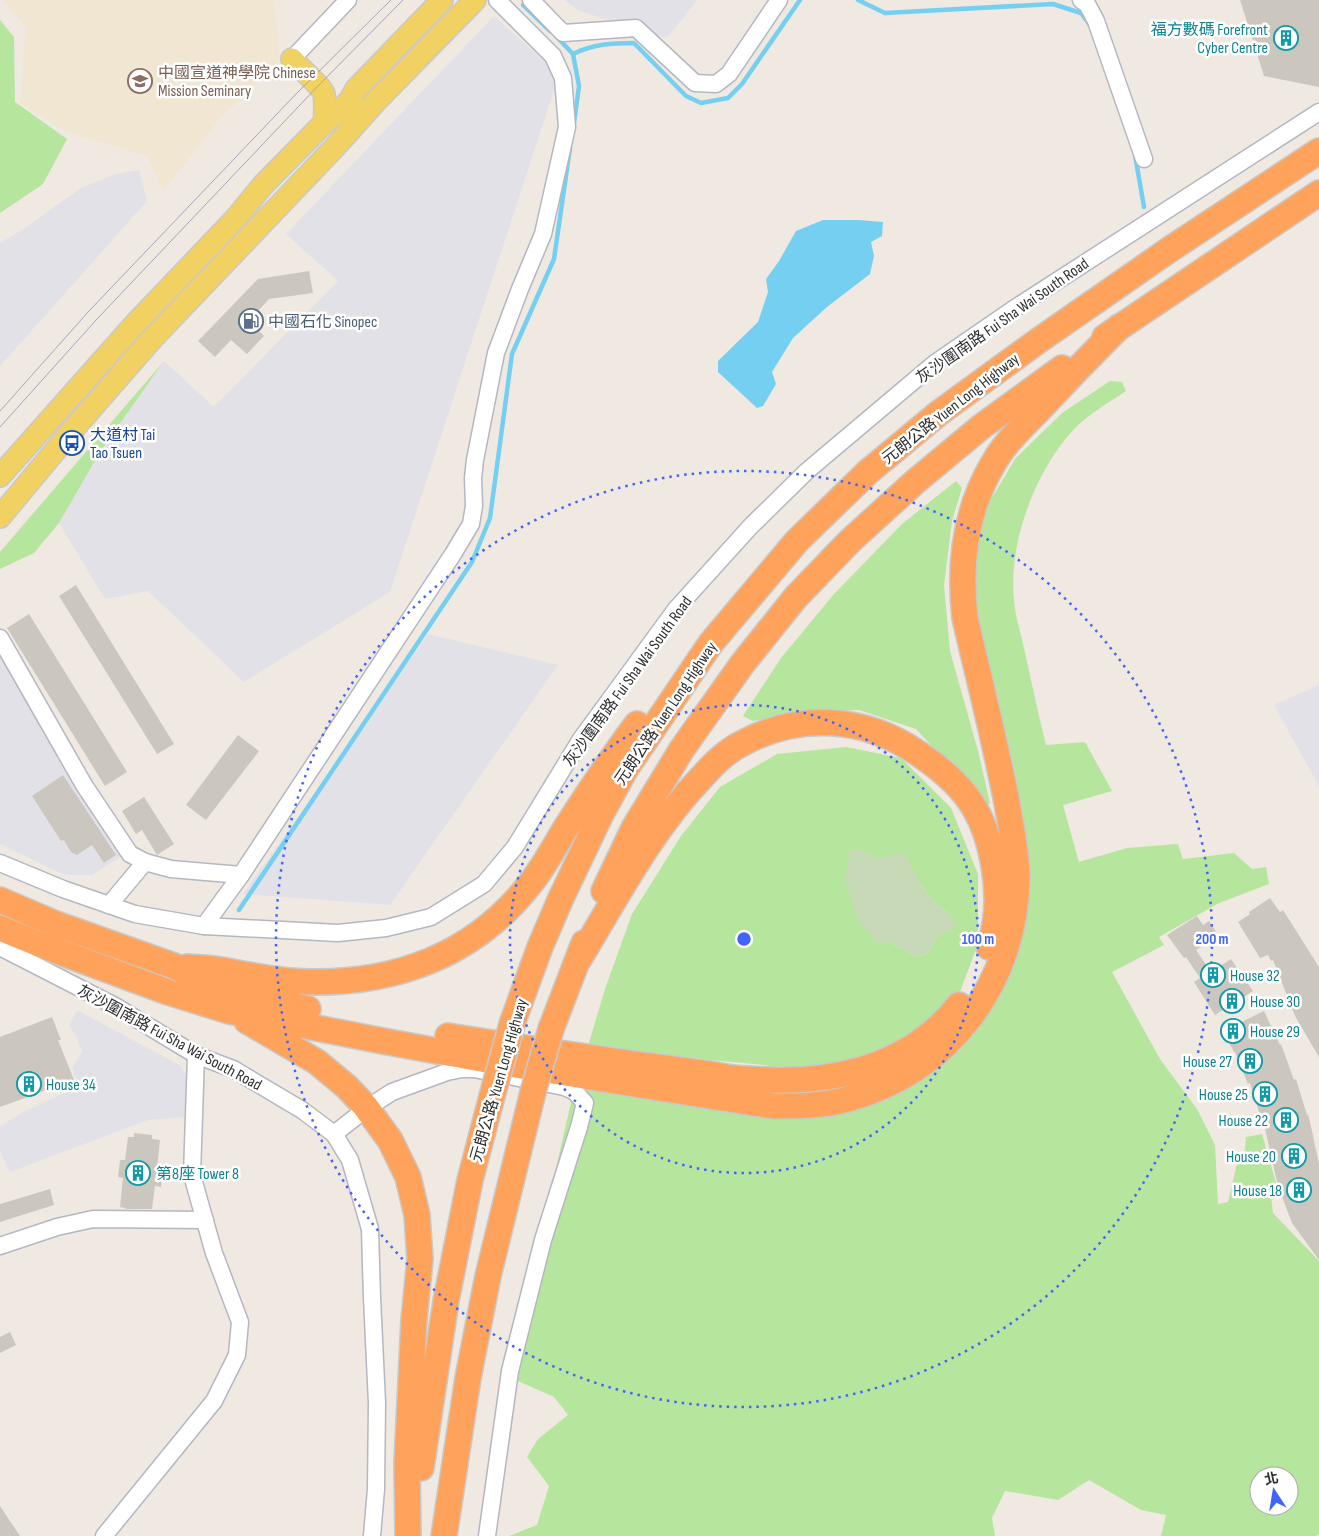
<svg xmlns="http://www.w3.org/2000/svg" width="1319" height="1536" font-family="'Sofia Sans Condensed','Noto Sans TC',sans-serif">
  <rect width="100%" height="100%" fill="#efe9e1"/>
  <g fill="#e3e1e8">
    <polygon points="565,0 697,0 667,38 579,11"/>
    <polygon points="494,16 546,62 556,84 390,592 244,682 148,591 105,599 59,523 100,452 164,361 214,407 338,281 286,234"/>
    <polygon points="139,170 147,201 0,366 0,243 25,228 81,188 116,174"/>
    <polygon points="428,634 558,665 390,905 243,894"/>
    <polygon points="0,659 18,685 123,855 92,875 65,875 0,844"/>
    <polygon points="1319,685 1319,786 1274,705"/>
    <polygon points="77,1010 181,1066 188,1080 188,1117 148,1120 10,1172 0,1151 0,1126 23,1112 79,1086 72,1068 82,1051 76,1036 69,1025"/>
  </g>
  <polygon fill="#f0e6d1" points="3,0 274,0 280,60 218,121 163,191 148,156 67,132 20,103 26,27"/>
  <g fill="#b6e59e" fill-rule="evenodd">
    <polygon points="0,20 14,37 15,102 67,139 43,184 0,213"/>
    <polygon points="164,361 100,452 59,523 34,553 0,569 0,552"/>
    <path d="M1110,381L1122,382L1126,391C1108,403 1089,414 1074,429C1035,471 1008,543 1014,600C1015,616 1021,633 1024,648C1031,680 1038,713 1046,745L1085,742L1112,791L1063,805L1079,862L1127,848L1178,844L1183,859L1234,853L1252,869L1266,867L1269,884L1219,903L1159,937L1164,945L1112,972L1160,1059L1197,1109L1215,1145L1218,1204L1228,1202L1237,1164L1244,1159L1246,1137L1262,1134L1276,1183L1270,1187L1273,1213L1319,1261V1534L1316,1536H1161L1166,1515L1141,1510L1089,1480L1058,1500L1005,1491L992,1518L995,1536H509L537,1525L549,1486L527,1457L538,1439L568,1415L554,1397L511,1378L531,1276L576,1081L798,1110L967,1038L1013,916L970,581L980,518L1015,459L1062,413ZM1259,1476H1289V1506H1259Z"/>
    <polygon points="956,481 962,488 952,521 944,585 950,651 978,751 990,803 983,807 955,771 916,729 859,710 809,712 753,721 743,716 781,658 834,594 902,524"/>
    <path d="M846,747L901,758L951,808L978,874V944L958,997L914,1036L859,1063L794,1068L711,1060L588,1046L605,989L632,914L681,836L720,787L777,754ZM860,849L874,859L921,885L936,905L948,912L955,926L937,937L928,953L917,957L889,942Z"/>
  </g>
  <polygon fill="#c8d9b8" points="860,849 874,859 904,853 921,885 936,905 948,912 956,926 937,937 928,953 917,957 889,942 877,943 856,917 845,879 850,850"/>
  <polygon fill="#75cff0" points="823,220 858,220 883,222 882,236 871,242 874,256 870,274 827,307 793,338 772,372 776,384 763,406 757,408 718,372 718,361 758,322 768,292 766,279 779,261 796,231"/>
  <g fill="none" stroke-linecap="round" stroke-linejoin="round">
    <g stroke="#75cff0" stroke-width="4.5">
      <polyline points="858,0 885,13 1053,4 1081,13 1090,25"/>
      <polyline points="523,5 550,31"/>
      <polyline points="556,36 573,54 579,86 574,123"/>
      <path d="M573,54C593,44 612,43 634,43L686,96L701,103L728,98L742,84L800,0"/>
      <polyline points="1135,155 1144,207"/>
      <polyline points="239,910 472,562 490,518 512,354 554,259 570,148"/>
    </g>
  </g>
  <g fill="#cbc7bf">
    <polygon points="1240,0 1319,0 1319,87 1264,76"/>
    <polygon points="309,271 313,293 269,299 249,321 264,336 247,354 231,340 215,357 198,341 258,279"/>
    <polygon points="76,585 174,744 157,754 59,596"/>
    <polygon points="29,614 127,772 105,786 7,628"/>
    <polygon points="238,735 259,751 206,820 186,805"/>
    <polygon points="63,775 116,855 104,863 92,845 77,855 71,852 64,840 61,841 32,796"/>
    <polygon points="144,797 174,844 157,855 142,830 136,834 122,811"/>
    <polygon points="1270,898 1280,912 1283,910 1319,967 1319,1057 1295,1016 1273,960 1271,961 1268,955 1260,958 1238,922 1250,914 1249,912"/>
    <polygon points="1197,916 1203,925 1209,921 1219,936 1196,950 1211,972 1231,959 1253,991 1215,1015 1194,982 1200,978 1186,957 1184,958 1167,935"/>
    <polygon points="1264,1011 1280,1045 1281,1044 1294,1080 1296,1079 1307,1115 1308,1114 1312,1131 1319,1164 1319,1260 1292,1223 1278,1186 1262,1115 1260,1115 1250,1083 1248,1084 1235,1052 1234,1052 1223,1031"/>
    <polygon points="52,1017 61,1040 58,1040 74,1080 0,1107 0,1037"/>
    <polygon points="134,1133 152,1135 152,1139 160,1140 157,1169 158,1169 158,1174 162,1175 161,1187 155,1186 152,1209 125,1209 126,1208 120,1207 123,1178 118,1177 120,1160 125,1160 128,1137 134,1137"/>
    <polygon points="50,1189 54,1205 0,1222 0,1204"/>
    <polygon points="10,1332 16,1345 0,1353 0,1337"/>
    <polygon points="0,1506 20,1536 0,1536"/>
  </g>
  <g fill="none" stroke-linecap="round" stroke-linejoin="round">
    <defs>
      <g id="minor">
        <polyline points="531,0 563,33 636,28 695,83 716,84 729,74 779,0"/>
        <polyline points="1081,0 1087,4 1096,21 1144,159"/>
        <polyline points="292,59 348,0"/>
        <polyline points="0,638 84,785 130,854 145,862 171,869 241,875"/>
        <polyline points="0,863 63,889 135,914 204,926 338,933 386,928 431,917 484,884 515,847 581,739 676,609 750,527 807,471 935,363 1012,310 1319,112"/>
        <polyline points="109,905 145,862"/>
        <polyline points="204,926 241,875 453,554 471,524 474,506 473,478 475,460 496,353 520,289 543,234 567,127 563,78 553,56 497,0"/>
        <polyline points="0,947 115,1006 196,1055 233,1069 302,1110 334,1134 350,1160 370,1229 372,1298 377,1403 376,1489 372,1536"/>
        <polyline points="378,1101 392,1092 447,1072 462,1069 474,1069 564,1087 574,1091 585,1103 579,1127 543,1240 510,1371 487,1536"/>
        <polyline points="334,1134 362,1112"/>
        <polyline points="0,1246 57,1227 93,1219 205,1220"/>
        <polyline points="104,1536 214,1401 237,1355 240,1322 214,1253 192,1175 196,1055"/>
      </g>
      <g id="major">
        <path d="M292,59C298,66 322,87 324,94C326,104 324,113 325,122"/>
        <polyline points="0,476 135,324 236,218 263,185 325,122 338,113 350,100 356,89 442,0"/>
        <polyline points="0,517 69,434 151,340 335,147 378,99 475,0"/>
      </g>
      <g id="highway">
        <polyline points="1105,337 1319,193"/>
        <polyline points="604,891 634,828 682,749 743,663 796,597 850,541 916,481 981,427 1062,368"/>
        <polyline points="0,900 56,924 174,966 217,988 308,1009"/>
        <path d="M0,928L49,948L168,992L229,1011L388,1042L503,1063L773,1106C798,1106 823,1106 848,1099C949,1072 1016,982 1017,878C1017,853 1011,827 1007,803C995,741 979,679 965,618C959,565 965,511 993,464C1004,444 1021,428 1037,412C1064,383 1091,355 1119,327"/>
        <path d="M579,959C616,898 652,829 701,778C713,765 725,752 741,744C799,712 865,716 919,754C964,784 985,812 994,866C999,894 999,920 989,947"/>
        <path d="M187,967C198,968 209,968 221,970C250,975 280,982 311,982C398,983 475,954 530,884C545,866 556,843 569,823C591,789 613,756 637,724"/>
        <polyline points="247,1021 317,1062 347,1087 365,1106 390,1140 408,1177 417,1215 420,1259 414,1320 407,1463 408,1536"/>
        <polyline points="513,1021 540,947 561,898 601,814 625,770 711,643 797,541 868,472 939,413 1038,341 1169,250 1319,151"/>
        <polyline points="551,1029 584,943"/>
        <path d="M448,1036C510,1046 572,1055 635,1064C660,1067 685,1071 710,1074C722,1076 735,1079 747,1079C827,1085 907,1071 959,1005"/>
        <polyline points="421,1468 446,1301 470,1180 495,1085"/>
        <polyline points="444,1536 468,1378 488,1276 533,1092"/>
      </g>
    </defs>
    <use href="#minor" stroke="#b4b7c1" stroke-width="19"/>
    <use href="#major" stroke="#c9c9c9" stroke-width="24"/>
    <use href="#highway" stroke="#c9c9c9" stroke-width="28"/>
    <use href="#minor" stroke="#fff" stroke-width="16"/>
    <use href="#major" stroke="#f2d163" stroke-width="21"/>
    <use href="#highway" stroke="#ffa35c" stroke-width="25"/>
    <g stroke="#a3a6b8" stroke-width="1">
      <polyline points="0,411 89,311 296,94 391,0"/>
      <polyline points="0,427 97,319 318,86 403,0"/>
    </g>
    <defs>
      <g id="highway-bridge">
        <polyline points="495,1085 513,1021"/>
        <polyline points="533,1092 551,1029"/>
      </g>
    </defs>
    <use href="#highway-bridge" stroke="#c9c9c9" stroke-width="28" stroke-linecap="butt"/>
    <use href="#highway-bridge" stroke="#ffa35c" stroke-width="25"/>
  </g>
  <g fill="none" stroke="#4264fb" stroke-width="2.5" stroke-dasharray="2.5 5">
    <circle cx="744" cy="939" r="234"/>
    <circle cx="744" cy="939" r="468"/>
  </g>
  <defs>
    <symbol id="building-ring" viewBox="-11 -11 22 22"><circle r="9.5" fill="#fff" stroke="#0f9aa8" stroke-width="1.5"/><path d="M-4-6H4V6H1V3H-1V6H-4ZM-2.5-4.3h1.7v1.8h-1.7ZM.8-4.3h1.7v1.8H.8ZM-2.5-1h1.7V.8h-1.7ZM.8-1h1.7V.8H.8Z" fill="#0f9aa8"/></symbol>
    <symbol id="university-ring" viewBox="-11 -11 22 22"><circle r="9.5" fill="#fff" stroke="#8d6e63" stroke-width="1.5"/><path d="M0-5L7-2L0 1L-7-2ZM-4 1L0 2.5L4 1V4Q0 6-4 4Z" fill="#8d6e63"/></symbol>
    <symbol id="fuel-ring" viewBox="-11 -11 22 22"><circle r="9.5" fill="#fff" stroke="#5c6f8a" stroke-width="1.5"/><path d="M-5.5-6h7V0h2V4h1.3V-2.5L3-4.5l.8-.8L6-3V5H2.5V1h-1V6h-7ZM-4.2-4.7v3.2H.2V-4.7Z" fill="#5c6f8a"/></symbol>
    <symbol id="bus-ring" viewBox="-11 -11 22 22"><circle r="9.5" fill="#fff" stroke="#1a4fb4" stroke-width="1.5"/><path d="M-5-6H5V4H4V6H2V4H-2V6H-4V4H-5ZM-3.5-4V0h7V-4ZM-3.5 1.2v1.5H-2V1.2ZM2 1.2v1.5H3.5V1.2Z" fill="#1a4fb4"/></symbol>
  </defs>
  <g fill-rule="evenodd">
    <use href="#building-ring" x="1272" y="24" width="28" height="28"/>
    <use href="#university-ring" x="126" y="67" width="28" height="28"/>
    <use href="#fuel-ring" x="237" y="307" width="28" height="28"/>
    <use href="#bus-ring" x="58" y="429" width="28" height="28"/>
    <use href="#building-ring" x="1199" y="961" width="28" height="28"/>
    <use href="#building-ring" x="1218" y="987" width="28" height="28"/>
    <use href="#building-ring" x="1219" y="1017" width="28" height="28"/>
    <use href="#building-ring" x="1236" y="1047" width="28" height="28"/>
    <use href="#building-ring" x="15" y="1070" width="28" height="28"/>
    <use href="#building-ring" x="1251" y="1080" width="28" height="28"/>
    <use href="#building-ring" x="1272" y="1106" width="28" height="28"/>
    <use href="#building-ring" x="1280" y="1142" width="28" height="28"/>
    <use href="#building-ring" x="124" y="1159" width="28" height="28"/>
    <use href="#building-ring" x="1285" y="1176" width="28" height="28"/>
  </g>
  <g text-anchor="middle" stroke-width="5" stroke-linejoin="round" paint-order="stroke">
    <g font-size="16" fill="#0d838f" stroke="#fff" text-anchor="end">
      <text x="1268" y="35">福方數碼 Forefront<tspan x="1268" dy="18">Cyber Centre</tspan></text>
      <text x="1230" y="981" text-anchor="start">House 32</text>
      <text x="1250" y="1007" text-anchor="start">House 30</text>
      <text x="1250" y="1037" text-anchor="start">House 29</text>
      <text x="1232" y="1067">House 27</text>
      <text x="46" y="1090" text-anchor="start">House 34</text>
      <text x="1248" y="1100">House 25</text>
      <text x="1268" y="1126">House 22</text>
      <text x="1276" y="1162">House 20</text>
      <text x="156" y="1179" text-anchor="start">第8座 Tower 8</text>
      <text x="1282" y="1196">House 18</text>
    </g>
    <g font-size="16" fill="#785e54" stroke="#fff" text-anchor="start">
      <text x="158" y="78">中國宣道神學院 Chinese<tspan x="158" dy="18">Mission Seminary</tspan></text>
    </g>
    <g font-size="16" fill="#2e2e2e" stroke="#fff">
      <text transform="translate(1002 320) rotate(-35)" y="6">灰沙圍南路 Fui Sha Wai South Road</text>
      <text transform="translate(950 408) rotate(-38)" y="6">元朗公路 Yuen Long Highway</text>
      <text transform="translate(627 681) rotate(-54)" y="6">灰沙圍南路 Fui Sha Wai South Road</text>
      <text transform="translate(665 713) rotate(-56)" y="6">元朗公路 Yuen Long Highway</text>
      <text transform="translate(170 1037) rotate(28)" y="6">灰沙圍南路 Fui Sha Wai South Road</text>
      <text transform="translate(498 1080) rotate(-74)" y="6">元朗公路 Yuen Long Highway</text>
    </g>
    <g font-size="16" fill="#4e5e75" stroke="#fff" text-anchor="start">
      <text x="268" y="327">中國石化 Sinopec</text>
    </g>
    <g font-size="16" fill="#164399" stroke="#fff" text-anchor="start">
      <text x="90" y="440">大道村 Tai<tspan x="90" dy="18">Tao Tsuen</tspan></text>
    </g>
  </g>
  <circle cx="744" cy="939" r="8" fill="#4264fb" stroke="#fff" stroke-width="2.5"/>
  <g font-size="15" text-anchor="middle" font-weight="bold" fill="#4264fb" stroke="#fff" stroke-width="5" stroke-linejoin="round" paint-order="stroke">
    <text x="978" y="944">100 m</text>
    <text x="1212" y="944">200 m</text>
  </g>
  <g transform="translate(1274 1491) rotate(348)"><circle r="24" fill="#ffffff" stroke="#ababab"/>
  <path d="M0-4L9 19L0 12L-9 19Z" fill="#4264fb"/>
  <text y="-8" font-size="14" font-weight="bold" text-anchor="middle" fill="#2e2e2e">北</text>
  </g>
</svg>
